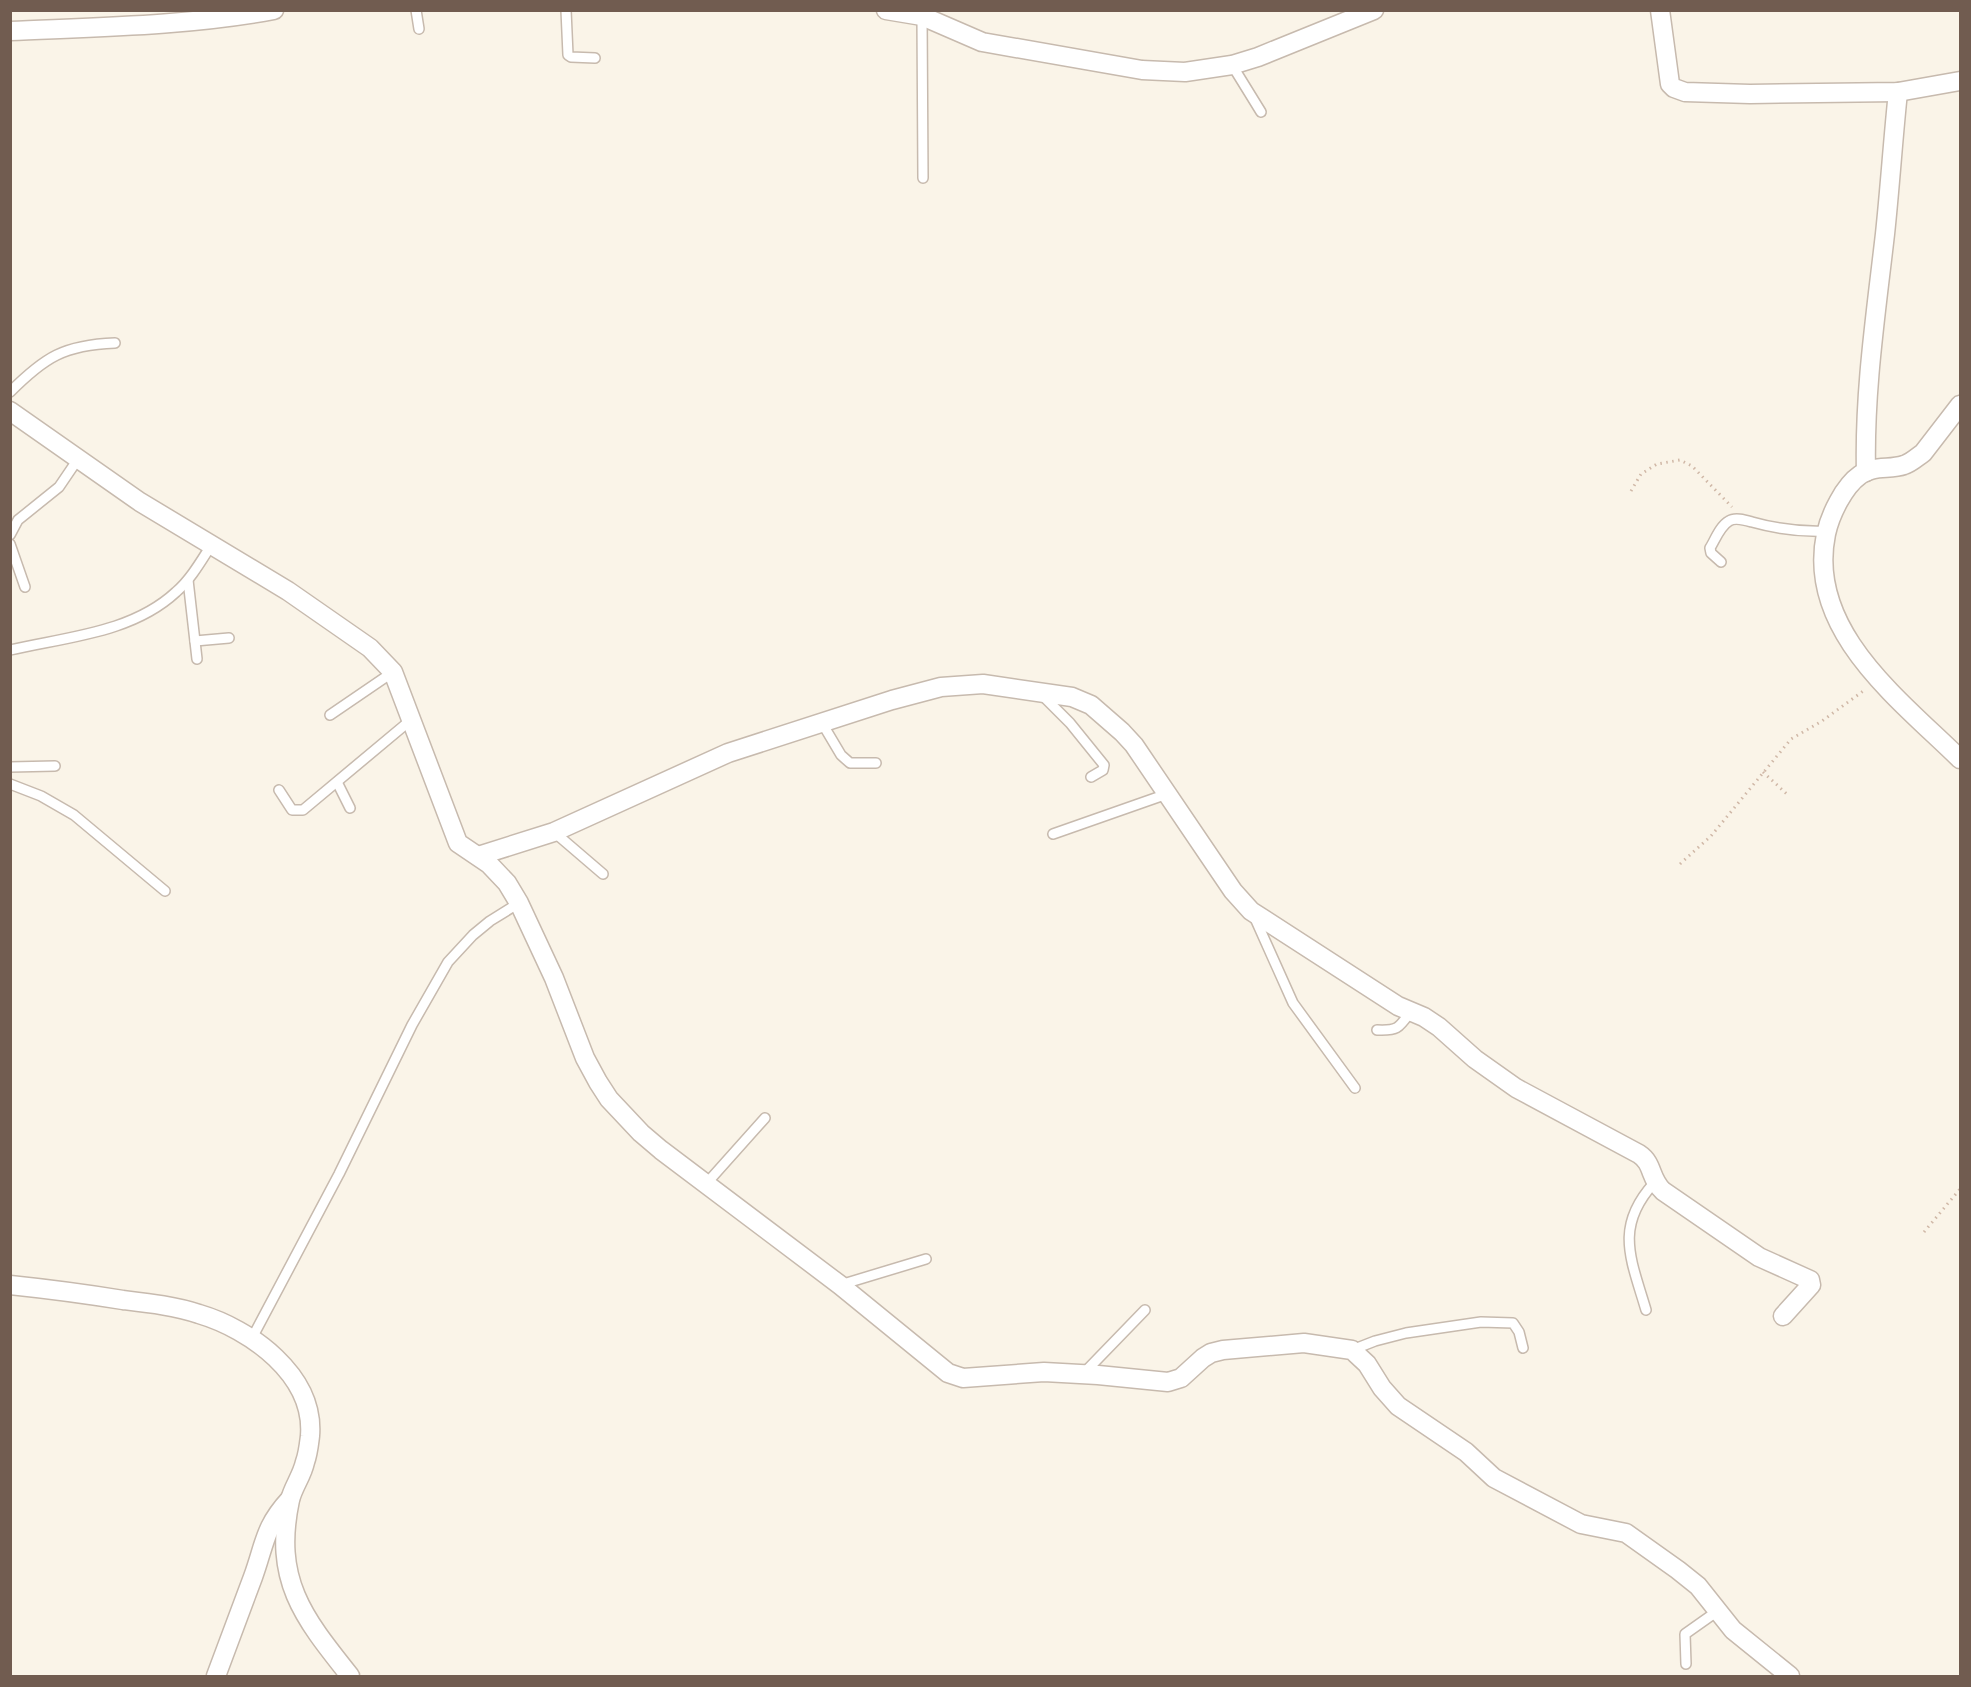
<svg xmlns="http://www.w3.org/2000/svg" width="1971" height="1687" font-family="Rubik,sans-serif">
  <rect width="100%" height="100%" fill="#faf4e8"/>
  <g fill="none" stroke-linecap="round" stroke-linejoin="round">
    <defs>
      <g id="service">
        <polyline points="416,10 419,29"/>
        <polyline points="566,10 568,55 571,57 595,58"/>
        <polyline points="922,16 923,178"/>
        <polyline points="1232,65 1261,112"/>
        <path d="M10,392C45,357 64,345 115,343"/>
        <polyline points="10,535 18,520 59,487 78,459"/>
        <polyline points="10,544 25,587"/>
        <path d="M1721,562L1711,553L1710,548C1715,540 1720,526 1729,521C1735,517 1745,520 1752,522C1777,529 1800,532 1826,531"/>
        <polyline points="188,580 197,659"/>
        <polyline points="195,641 229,638"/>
        <path d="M10,650C66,637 132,633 176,592C191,579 201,561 212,544"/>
        <polyline points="1041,694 1070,723 1104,765 1103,770 1091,777"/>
        <polyline points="330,715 393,672"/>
        <polyline points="822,723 841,755 850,763 876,763"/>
        <polyline points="10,767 55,766"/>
        <polyline points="337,782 350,808"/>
        <polyline points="10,784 41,796 74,815 165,891"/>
        <polyline points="279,790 292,810 303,810 412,719"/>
        <polyline points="554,832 603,874"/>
        <polyline points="1053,834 1167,794"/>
        <polyline points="1254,916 1293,1003 1355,1088"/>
        <path d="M1377,1030C1398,1031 1399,1028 1411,1011"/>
        <polyline points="706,1184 765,1118"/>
        <polyline points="840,1285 926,1259"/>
        <path d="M1646,1310C1631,1259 1614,1227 1654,1183"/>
        <polyline points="251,1340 339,1174 412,1025 448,962 473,935 490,921 519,903"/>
        <polyline points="1352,1350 1375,1341 1406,1333 1481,1322 1513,1323 1519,1332 1523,1348"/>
        <polyline points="1084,1373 1145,1310"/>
        <polyline points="1686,1664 1685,1634 1719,1610"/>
      </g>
      <g id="minor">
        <polyline points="886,10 922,16 982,42 1142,70 1185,72 1232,65 1258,57 1374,10"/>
        <polyline points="1660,10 1670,84 1674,88 1685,92 1750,94 1898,92 1960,81"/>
        <path d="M10,31C99,27 187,26 274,10"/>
        <path d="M1960,405L1923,453C1917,457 1911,463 1904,465C1890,470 1873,465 1860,475C1844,486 1830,515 1826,534C1806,630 1899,699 1960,759"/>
        <polyline points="10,411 140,502 288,591 370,648 393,672 458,843 489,864 507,883 519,903 554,978 585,1058 598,1082 609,1099 641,1133 661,1150 840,1285 948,1373 963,1378 1044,1372 1098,1375 1168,1382 1181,1378 1203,1358 1211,1353 1223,1350 1304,1343 1352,1350 1367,1364 1382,1388 1398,1406 1466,1452 1494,1478 1581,1524 1626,1533 1678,1570 1698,1586 1733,1630 1790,1676"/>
        <path d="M1866,472C1864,392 1876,313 1885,234C1890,187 1893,139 1898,92"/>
        <path d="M478,856L554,832L728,753L892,700L941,687L983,684L1072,697L1091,705L1122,732L1134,745L1233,891L1251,911L1398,1006L1424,1017L1439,1027L1475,1059L1516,1088L1639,1154C1654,1164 1649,1178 1663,1191L1759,1257L1810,1280L1811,1285L1783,1316"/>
        <path d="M10,1285C48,1289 86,1294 123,1300C148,1303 175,1306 199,1314C250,1329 315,1375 310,1436C309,1444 308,1454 305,1462C302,1476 293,1487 290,1500C273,1580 303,1617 350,1676"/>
        <path d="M216,1676C228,1643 241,1610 253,1577C265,1544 264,1527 290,1499"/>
      </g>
    </defs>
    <use href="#service" stroke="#c7baae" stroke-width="12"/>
    <use href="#minor" stroke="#c7baae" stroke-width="21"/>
    <g stroke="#d0b8a7" stroke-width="3" stroke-dasharray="1.5 4.5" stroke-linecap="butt">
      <polyline points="1631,491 1641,474 1657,464 1680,460 1692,466 1732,507"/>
      <polyline points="1763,772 1789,796"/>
      <polyline points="1680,864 1711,836 1791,739 1822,721 1866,689"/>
      <polyline points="1924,1232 1960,1189"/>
    </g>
    <use href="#service" stroke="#fff" stroke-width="9"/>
    <use href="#minor" stroke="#fff" stroke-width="18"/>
  </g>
  <rect width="1971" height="1687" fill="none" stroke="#715c50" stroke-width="24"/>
</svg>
